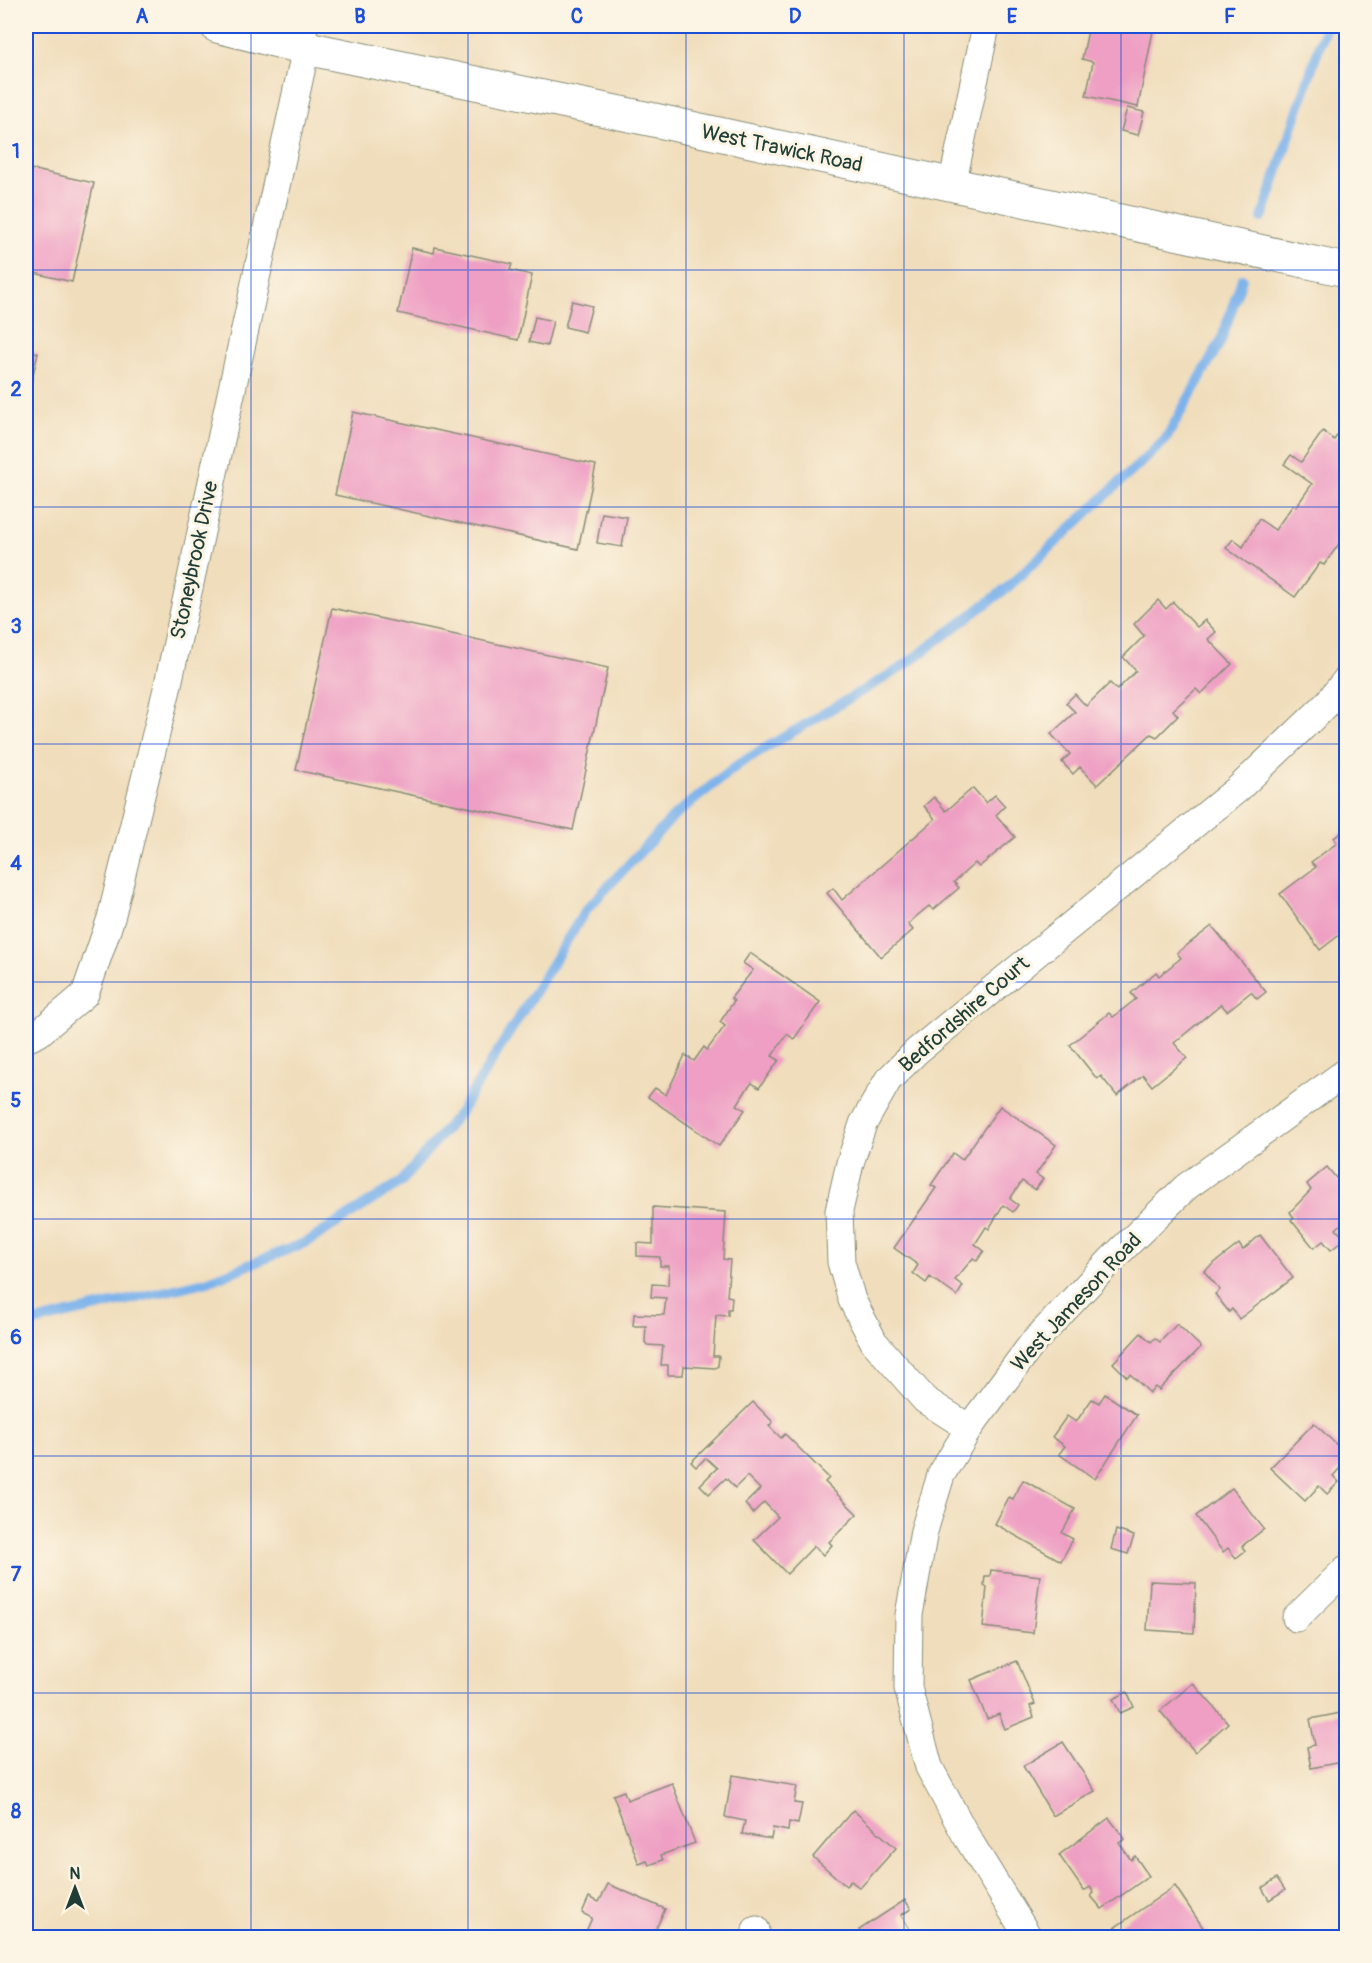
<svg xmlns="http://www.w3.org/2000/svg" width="1372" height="1963" font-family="Pangolin,sans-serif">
  <rect width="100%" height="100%" fill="#fcf5e5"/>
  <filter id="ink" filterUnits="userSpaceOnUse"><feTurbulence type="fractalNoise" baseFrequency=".0167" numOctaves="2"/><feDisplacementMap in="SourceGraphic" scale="12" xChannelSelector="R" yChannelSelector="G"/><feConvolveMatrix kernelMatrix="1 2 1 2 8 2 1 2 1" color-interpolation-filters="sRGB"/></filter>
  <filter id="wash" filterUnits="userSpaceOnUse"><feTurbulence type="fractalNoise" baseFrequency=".008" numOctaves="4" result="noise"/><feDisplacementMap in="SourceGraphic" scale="24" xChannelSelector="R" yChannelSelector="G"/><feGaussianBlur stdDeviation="1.35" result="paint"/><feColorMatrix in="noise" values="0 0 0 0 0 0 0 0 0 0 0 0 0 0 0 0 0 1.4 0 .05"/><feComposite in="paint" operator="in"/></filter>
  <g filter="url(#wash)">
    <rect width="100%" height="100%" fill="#f0ddbb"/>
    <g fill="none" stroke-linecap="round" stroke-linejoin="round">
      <g stroke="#7cb2eb" stroke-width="10">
        <polyline points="1262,218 1326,26"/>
        <polyline points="26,1324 209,1281 309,1241 401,1182 460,1112 585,911 674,816 740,763 901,668 1007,588 1165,440 1221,341 1242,279"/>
      </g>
    </g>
    <g id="blocks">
      <g fill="#ee9fc3">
        <polygon points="1089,26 1154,26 1138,107 1086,96 1093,62 1082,59"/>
        <polygon points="1127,108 1144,112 1138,135 1121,131"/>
        <polygon points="26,168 94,183 72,282 26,271"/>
        <polygon points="435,247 512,264 510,270 532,275 518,340 398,313 412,248 434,253"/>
        <polygon points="572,301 592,306 585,332 565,327"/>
        <polygon points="535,317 553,321 547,346 529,342"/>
        <polygon points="26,350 38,353 26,406"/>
        <polygon points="353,412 596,465 578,549 335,495"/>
        <polygon points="1323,431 1334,440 1338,434 1344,438 1340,444 1346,448 1346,541 1341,541 1324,565 1320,563 1295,597 1226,548 1233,539 1243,547 1259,519 1275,530 1293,505 1296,507 1312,484 1284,464 1291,455 1301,462"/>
        <polygon points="602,513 627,517 622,547 597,543"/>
        <polygon points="1158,600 1166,609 1173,602 1197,627 1205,620 1216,632 1208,639 1232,664 1201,694 1196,689 1173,710 1178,716 1157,737 1151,734 1097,785 1080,767 1073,774 1062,762 1070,754 1051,734 1075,712 1066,703 1075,694 1086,706 1110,683 1117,690 1136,671 1123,657 1144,636 1134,624"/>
        <polygon points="332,608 608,668 573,830 296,770"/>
        <polygon points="973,788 986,803 995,795 1005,806 996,815 1015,837 979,867 975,863 954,882 959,888 933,910 929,906 918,915 908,924 913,930 881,957 827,893 833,888 842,900 935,819 924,806 934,797 946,811"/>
        <polygon points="1346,829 1346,930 1320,950 1280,894 1316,867 1311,862 1337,843 1334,838"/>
        <polygon points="1212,926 1266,992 1257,999 1251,992 1227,1011 1221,1004 1174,1043 1187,1058 1152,1086 1143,1075 1117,1096 1101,1076 1097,1079 1070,1045 1109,1013 1113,1017 1136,999 1131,993 1156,972 1159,976 1181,958 1177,953"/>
        <polygon points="750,953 820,1002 794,1039 787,1034 772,1056 779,1060 759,1088 752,1083 747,1089 737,1105 745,1110 719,1146 648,1097 655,1088 666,1095 685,1055 694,1061 704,1047 707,1050 725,1026 720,1022 734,1001 731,998 753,970 743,963"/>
        <polygon points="1000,1106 1056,1145 1036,1174 1043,1179 1035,1190 1022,1181 1010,1199 1018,1205 1013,1212 1003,1205 989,1229 986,1227 975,1244 984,1251 977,1261 973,1258 955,1280 963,1286 957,1296 930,1277 926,1283 913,1273 918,1265 894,1248 936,1188 931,1185 953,1153 962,1160"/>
        <polygon points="1327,1167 1346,1190 1346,1220 1336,1229 1345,1239 1331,1250 1323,1241 1314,1248 1291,1220 1294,1218 1290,1212 1311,1190 1307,1184"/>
        <polygon points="653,1207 726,1212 723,1259 730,1260 727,1296 732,1297 731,1309 728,1309 728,1316 716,1315 713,1356 719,1356 718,1366 715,1368 684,1366 683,1375 668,1375 668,1365 661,1365 663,1346 647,1345 645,1342 646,1326 633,1326 634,1314 664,1315 666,1298 651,1297 652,1284 668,1285 669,1266 660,1266 660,1257 637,1256 637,1243 653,1244"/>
        <polygon points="1260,1235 1293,1278 1239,1319 1232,1309 1229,1312 1215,1294 1220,1290 1204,1271 1239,1244 1243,1250"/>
        <polygon points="1177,1324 1201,1347 1159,1390 1155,1387 1150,1393 1130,1374 1127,1377 1113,1363 1141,1333 1151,1342 1155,1338 1160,1342"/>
        <polygon points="1105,1394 1137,1415 1095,1479 1059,1454 1065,1446 1052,1437 1067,1416 1076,1422 1092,1399 1099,1403"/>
        <polygon points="753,1402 773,1422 769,1426 781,1438 785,1434 829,1478 825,1482 857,1514 829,1542 832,1545 823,1555 814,1546 787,1574 754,1540 778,1517 764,1502 753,1513 745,1504 760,1489 747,1476 735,1488 726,1478 709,1494 700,1485 717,1468 706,1458 696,1467 691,1462"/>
        <polygon points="1314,1423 1346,1454 1346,1461 1333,1476 1339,1482 1327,1494 1319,1486 1305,1501 1270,1468"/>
        <polygon points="1023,1480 1075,1509 1062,1533 1073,1539 1061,1561 995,1524 1009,1497 1013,1499"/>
        <polygon points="1232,1488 1264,1529 1242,1546 1245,1551 1236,1558 1228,1548 1223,1552 1196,1516"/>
        <polygon points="1116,1530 1134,1536 1128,1554 1111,1549"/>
        <polygon points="991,1570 1040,1576 1033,1633 983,1627 987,1587 984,1585 985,1576 990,1576"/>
        <polygon points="1150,1581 1196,1583 1194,1633 1147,1630"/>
        <polygon points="1017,1661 1035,1704 1030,1706 1034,1717 1005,1729 999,1714 987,1719 971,1680"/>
        <polygon points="1193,1683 1228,1723 1195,1752 1160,1711"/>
        <polygon points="1127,1692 1134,1707 1120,1713 1113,1699"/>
        <polygon points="1346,1712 1346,1761 1311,1768 1307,1747 1315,1745 1310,1719"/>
        <polygon points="1063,1742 1095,1791 1053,1816 1023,1766"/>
        <polygon points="732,1775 797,1786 794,1803 802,1804 798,1824 789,1822 788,1831 773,1828 771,1839 742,1834 745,1821 725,1817"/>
        <polygon points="672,1783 695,1843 661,1855 663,1860 649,1865 647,1861 639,1864 613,1795 624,1791 627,1800"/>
        <polygon points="853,1810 896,1848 860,1888 851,1881 846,1886 813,1857"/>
        <polygon points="1109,1818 1125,1839 1119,1843 1131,1860 1135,1856 1149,1876 1102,1909 1091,1896 1094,1893 1090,1887 1084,1891 1059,1855"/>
        <polygon points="1277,1878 1285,1890 1269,1900 1262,1888"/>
        <polygon points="608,1884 665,1909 652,1938 584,1936 592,1918 582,1913 589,1897 599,1902"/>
        <polygon points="1175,1886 1210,1938 1121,1938 1114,1928"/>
        <polygon points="905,1900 911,1909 901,1915 915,1938 864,1938 859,1930"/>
      </g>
    </g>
  </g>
  <g filter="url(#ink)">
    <use href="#blocks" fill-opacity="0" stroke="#888d78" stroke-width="1.5"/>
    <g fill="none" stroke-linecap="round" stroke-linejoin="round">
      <defs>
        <polyline id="lane" points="306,48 311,26"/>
        <g id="street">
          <polyline points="952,185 986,26"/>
          <polyline points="26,1039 39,1033 85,994 111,918 167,689 306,48"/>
          <polyline points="969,1428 925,1400 874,1342 852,1300 841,1262 839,1211 850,1163 863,1124 888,1080 917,1051 1239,788 1327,704 1346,680"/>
          <polyline points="1296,1618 1346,1569"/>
          <polyline points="755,1938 756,1930"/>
          <polyline points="1029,1938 965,1834 929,1767 908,1688 909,1615 924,1531 941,1475 969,1428 1032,1344 1112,1259 1186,1187 1346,1072"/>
        </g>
        <polyline id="secondary" points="217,26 306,48 654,120 1346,270"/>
      </defs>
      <use href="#lane" stroke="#888d78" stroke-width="16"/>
      <use href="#street" stroke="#888d78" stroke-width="29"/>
      <use href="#secondary" stroke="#888d78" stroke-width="35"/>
      <use href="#lane" stroke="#fff" stroke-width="14"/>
      <use href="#street" stroke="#fff" stroke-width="27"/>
      <use href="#secondary" stroke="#fff" stroke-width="33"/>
    </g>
  </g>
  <path fill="none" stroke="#1d4ed8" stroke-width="1.5" stroke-opacity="0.55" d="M251,26V1938M468,26V1938M686,26V1938M904,26V1938M1121,26V1938M26,270H1346M26,507H1346M26,744H1346M26,982H1346M26,1219H1346M26,1456H1346M26,1693H1346"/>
  <g text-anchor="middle" stroke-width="6" stroke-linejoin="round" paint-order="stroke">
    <g font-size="21" fill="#1f3d34" stroke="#fcf5e5">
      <text transform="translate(782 148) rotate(12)" y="7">West Trawick Road</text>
      <text transform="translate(194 560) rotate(-78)" y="7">Stoneybrook Drive</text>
      <text transform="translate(964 1014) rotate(-41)" y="7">Bedfordshire Court</text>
      <text transform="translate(1076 1302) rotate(-47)" y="7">West Jameson Road</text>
    </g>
  </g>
  <rect width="1372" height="1963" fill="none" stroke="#fcf5e5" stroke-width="66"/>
  <g transform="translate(75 1888)" stroke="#fcf5e5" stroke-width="4.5" paint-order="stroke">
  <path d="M0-4.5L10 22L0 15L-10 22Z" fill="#1f3d34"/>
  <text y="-9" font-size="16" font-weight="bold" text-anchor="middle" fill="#1f3d34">N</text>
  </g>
  <rect x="33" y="33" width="1306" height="1897" fill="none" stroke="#1d4ed8" stroke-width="2"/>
  <g font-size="20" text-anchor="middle" font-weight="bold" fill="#1d4ed8">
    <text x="142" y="23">A</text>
    <text x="360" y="23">B</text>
    <text x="577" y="23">C</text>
    <text x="795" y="23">D</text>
    <text x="1012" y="23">E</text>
    <text x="1230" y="23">F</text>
    <text x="16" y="158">1</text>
    <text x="16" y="396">2</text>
    <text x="16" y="633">3</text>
    <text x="16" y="870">4</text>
    <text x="16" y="1107">5</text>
    <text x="16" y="1344">6</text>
    <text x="16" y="1581">7</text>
    <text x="16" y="1818">8</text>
  </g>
</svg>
